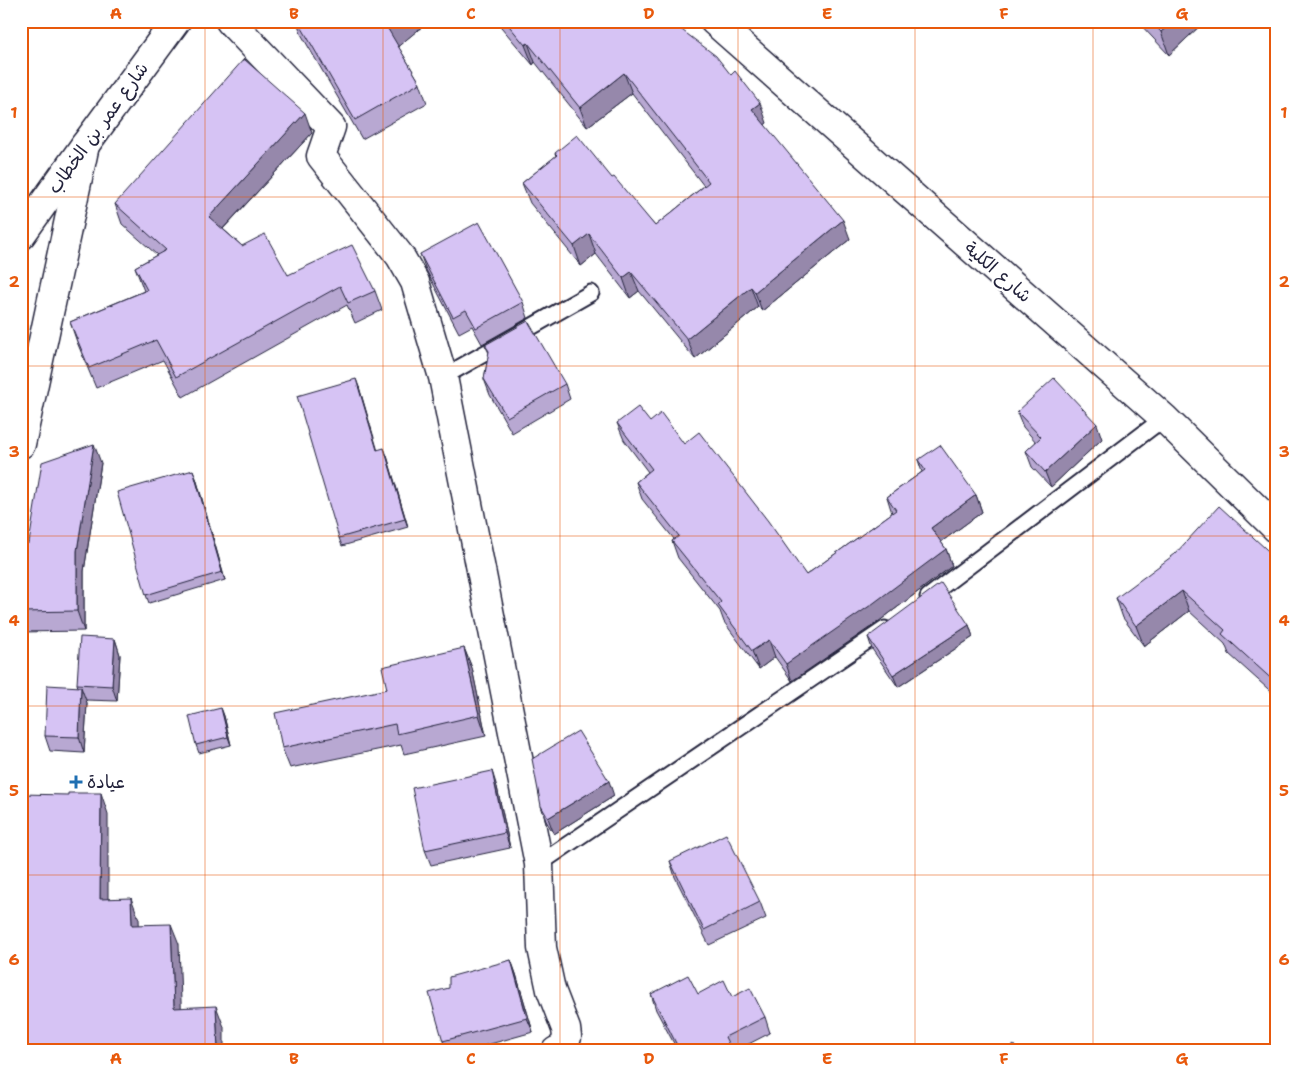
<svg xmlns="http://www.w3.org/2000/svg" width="1298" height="1072" font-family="'Shantell Sans','Playpen Sans Arabic',sans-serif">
  <rect width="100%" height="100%" fill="#fff"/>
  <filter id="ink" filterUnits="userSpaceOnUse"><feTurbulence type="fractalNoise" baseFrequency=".02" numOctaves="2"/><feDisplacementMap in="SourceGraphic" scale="10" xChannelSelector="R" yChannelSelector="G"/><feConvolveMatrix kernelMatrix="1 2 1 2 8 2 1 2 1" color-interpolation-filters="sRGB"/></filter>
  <g filter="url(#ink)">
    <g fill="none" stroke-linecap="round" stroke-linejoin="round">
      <defs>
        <g id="service">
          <polyline points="443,377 591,293"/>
          <polyline points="928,597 1164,418"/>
          <polyline points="539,864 885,629"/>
        </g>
        <g id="minor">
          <polyline points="230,21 331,127 321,156 400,256 415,282 443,377 539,864 542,948 551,990 566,1029 567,1037 564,1047 556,1051"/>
          <polyline points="21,444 85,145"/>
        </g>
        <polyline id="tertiary" points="714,21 1164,418 1277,529"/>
        <polyline id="secondary" points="21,235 85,145 176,21"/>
      </defs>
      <use href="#service" stroke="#22223b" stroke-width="19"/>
      <use href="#minor" stroke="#22223b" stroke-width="31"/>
      <use href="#tertiary" stroke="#22223b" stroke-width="31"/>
      <use href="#secondary" stroke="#22223b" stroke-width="31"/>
      <use href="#service" stroke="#fff" stroke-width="15"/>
      <use href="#minor" stroke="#fff" stroke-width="28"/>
      <use href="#tertiary" stroke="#fff" stroke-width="28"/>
      <use href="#secondary" stroke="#fff" stroke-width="28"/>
    </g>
    <g fill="#b8a8d2" stroke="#22223b">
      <polygon points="297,21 429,21 398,46 420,83 427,103 362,139 301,34"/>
      <polygon points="496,21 670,21 767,123 764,125 850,239 762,311 758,307 695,359 639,291 630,298 596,254 581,266 530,203 522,183 556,156 555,153 612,178 655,226 704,186 632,93 587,127 535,62 533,65"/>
      <polygon points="1137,21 1205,21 1169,55"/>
      <polygon points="312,133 223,229 242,246 288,275 375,291 382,310 355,323 347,305 183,397 163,360 96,388 77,342 70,322 144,291 135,267 157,255 122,224 115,204"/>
      <polygon points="420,254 523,302 528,318 482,344 472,326 459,333 426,270"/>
      <polygon points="485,345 565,384 570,399 512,433 490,395 484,379 489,353"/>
      <polygon points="359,387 377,450 387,456 408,527 342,546 339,538"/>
      <polygon points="1017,412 1102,439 1051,487 1032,467 1026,451 1036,442 1023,427"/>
      <polygon points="650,422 684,444 806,575 892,513 887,497 922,472 918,460 976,495 982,512 941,542 946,549 952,566 878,622 792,681 775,657 759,669 724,622 720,611 678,558 672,541 674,539 642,499 636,482 648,472 624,440 617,423"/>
      <polygon points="101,463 84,571 84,631 21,632 21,543 29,543"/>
      <polygon points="196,478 225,580 149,603 146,595"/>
      <polygon points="1277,559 1277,697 1229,654 1225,644 1189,611 1144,646 1123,618 1116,598"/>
      <polygon points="969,625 973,637 898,687 872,649 868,637"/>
      <polygon points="115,639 120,655 117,701 86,700 87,703 84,753 50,751 45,736 78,687 77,684"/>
      <polygon points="464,648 472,668 486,736 404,754 401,745 290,768 282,748 387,689"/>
      <polygon points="221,708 224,716 231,745 199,753 196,745"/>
      <polygon points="497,787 510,848 431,865 425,850"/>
      <polygon points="614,796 554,834 546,821 541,806"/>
      <polygon points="670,861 760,902 766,918 709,945 675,877"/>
      <polygon points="511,960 516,974 533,1032 465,1051 446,1051 443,1041 449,988"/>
      <polygon points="651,994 698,994 732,997 765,1017 770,1033 735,1051 678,1051 656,1010"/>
    </g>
    <g fill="#9688ab" stroke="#22223b">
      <polygon points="21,21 29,21 21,31"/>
      <polygon points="398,21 429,21 395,49 388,29"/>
      <polygon points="1173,21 1205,21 1169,55 1161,32"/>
      <polygon points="528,43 535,62 533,65 525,45"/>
      <polygon points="624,73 632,93 587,127 580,108"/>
      <polygon points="760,103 767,123 759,129 752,109"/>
      <polygon points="305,113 312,133 216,236 209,217"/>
      <polygon points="843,220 850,239 762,311 755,292"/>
      <polygon points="589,234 596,254 581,266 574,246"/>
      <polygon points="631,272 639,291 630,298 623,278"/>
      <polygon points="751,287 758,307 695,359 687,339"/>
      <polygon points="356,379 359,387 380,458 377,450"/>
      <polygon points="1097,424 1102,439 1051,487 1045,472"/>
      <polygon points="94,444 101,463 84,571 84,631 77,611 77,551"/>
      <polygon points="384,448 387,456 408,527 405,519"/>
      <polygon points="193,470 196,478 225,580 222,572"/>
      <polygon points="976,495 982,512 937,545 931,528"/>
      <polygon points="946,549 952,566 878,622 792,681 786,664"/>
      <polygon points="1182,591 1189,611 1144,646 1136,626"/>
      <polygon points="969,625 973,637 898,687 893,675"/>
      <polygon points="115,639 120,655 117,701 112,686"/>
      <polygon points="769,640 775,657 759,669 752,651"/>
      <polygon points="464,648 472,668 486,736 479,715"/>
      <polygon points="81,687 87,703 84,753 79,737"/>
      <polygon points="221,708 224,716 231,745 228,737"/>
      <polygon points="492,771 497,787 510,848 505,833"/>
      <polygon points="609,781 614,796 554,834 548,818"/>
      <polygon points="101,793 108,814 108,920 100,899"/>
      <polygon points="131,898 139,919 140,946 132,925"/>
      <polygon points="171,924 179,944 182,1029 174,1008"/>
      <polygon points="511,960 516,974 533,1032 527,1018"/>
      <polygon points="216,1006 224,1027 224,1051 218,1051"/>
    </g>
    <g fill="#d6c3f4" stroke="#22223b">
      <polygon points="298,21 398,21 388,29 420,83 355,120"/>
      <polygon points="505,21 670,21 716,56 731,75 735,71 760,103 752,109 843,220 755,292 751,287 687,339 631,272 623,278 589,234 574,246 522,183 557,155 555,153 577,135 612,178 614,177 655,226 709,182 624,73 580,108 528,43 525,45"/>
      <polygon points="1150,21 1173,21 1161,32"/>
      <polygon points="244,59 305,113 209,217 242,246 265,234 288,275 352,245 375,291 348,303 340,286 176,377 156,340 89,368 70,322 147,290 135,267 166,250 115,204"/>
      <polygon points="479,222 523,302 476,328 466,310 453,317 420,254"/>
      <polygon points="528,321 565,384 507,417 484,379 489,351 485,345"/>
      <polygon points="1054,378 1097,424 1045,472 1026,451 1041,437 1017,412"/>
      <polygon points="356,379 377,450 384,448 405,519 339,538 297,396"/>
      <polygon points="638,407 650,422 661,413 684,444 699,432 768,521 806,575 896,510 887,497 925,470 918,460 940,445 976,495 931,528 946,549 871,605 786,664 769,640 752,651 718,605 721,602 672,541 679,536 636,482 652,469 617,423"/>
      <polygon points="94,444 77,551 77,611 21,612 21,543 29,543 42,462"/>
      <polygon points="193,470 222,572 146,595 117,492"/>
      <polygon points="1219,506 1277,559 1277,684 1222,634 1225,630 1182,591 1136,626 1116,598 1175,554"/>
      <polygon points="941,583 969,625 893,675 868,637"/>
      <polygon points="80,637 115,639 112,686 77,684"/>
      <polygon points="464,648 479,715 397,734 395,724 282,748 275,713 387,689 382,667"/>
      <polygon points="47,685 81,687 79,737 45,736"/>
      <polygon points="221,708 228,737 196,745 189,716"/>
      <polygon points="578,731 609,781 548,818 541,806 532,759"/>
      <polygon points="492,771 505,833 425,850 412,788"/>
      <polygon points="68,793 101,793 100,899 131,898 132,925 171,924 174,1008 216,1006 218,1051 21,1051 21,794 68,795"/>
      <polygon points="726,834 760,902 704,930 670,861"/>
      <polygon points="511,960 527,1018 443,1041 429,993 449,988 449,977"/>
      <polygon points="688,975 698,994 724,980 732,997 750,988 765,1017 725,1037 732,1051 680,1051 651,994"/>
      <polygon points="1014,1045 1017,1051 1005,1051"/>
    </g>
  </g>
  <path fill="none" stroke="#e8590c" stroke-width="1" stroke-opacity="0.55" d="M205,21V1051M383,21V1051M560,21V1051M738,21V1051M915,21V1051M1093,21V1051M21,197H1277M21,366H1277M21,536H1277M21,706H1277M21,875H1277"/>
  <path fill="#1f6fb2" stroke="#fff" stroke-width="2" d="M73.5 774.5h5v5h5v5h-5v5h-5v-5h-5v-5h5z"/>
  <g text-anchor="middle" stroke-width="4.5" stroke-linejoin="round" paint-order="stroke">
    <g font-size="18" fill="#22223b" stroke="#fff">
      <text transform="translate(98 128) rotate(-54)" y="6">شارع عمر بن الخطاب</text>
      <text transform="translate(998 272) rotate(41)" y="6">شارع الكلية</text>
    </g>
    <g font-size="18" fill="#22223b" stroke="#fff" text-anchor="start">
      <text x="87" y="788">عيادة</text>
    </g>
  </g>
  <rect width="1298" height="1072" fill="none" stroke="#fff" stroke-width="55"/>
  <rect x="28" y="28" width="1242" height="1016" fill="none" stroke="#e8590c" stroke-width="2"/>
  <g font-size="16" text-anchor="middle" font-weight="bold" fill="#e8590c">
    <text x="116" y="19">A</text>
    <text x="294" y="19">B</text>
    <text x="471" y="19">C</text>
    <text x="649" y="19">D</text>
    <text x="827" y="19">E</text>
    <text x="1004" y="19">F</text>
    <text x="1182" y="19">G</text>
    <text x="14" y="118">1</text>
    <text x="1284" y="118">1</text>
    <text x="14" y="287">2</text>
    <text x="1284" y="287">2</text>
    <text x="14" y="457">3</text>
    <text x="1284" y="457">3</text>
    <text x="14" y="626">4</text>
    <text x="1284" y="626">4</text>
    <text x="14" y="796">5</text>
    <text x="1284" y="796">5</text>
    <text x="14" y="965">6</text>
    <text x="1284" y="965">6</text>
    <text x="116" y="1064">A</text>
    <text x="294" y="1064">B</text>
    <text x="471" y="1064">C</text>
    <text x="649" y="1064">D</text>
    <text x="827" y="1064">E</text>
    <text x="1004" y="1064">F</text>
    <text x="1182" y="1064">G</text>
  </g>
</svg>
